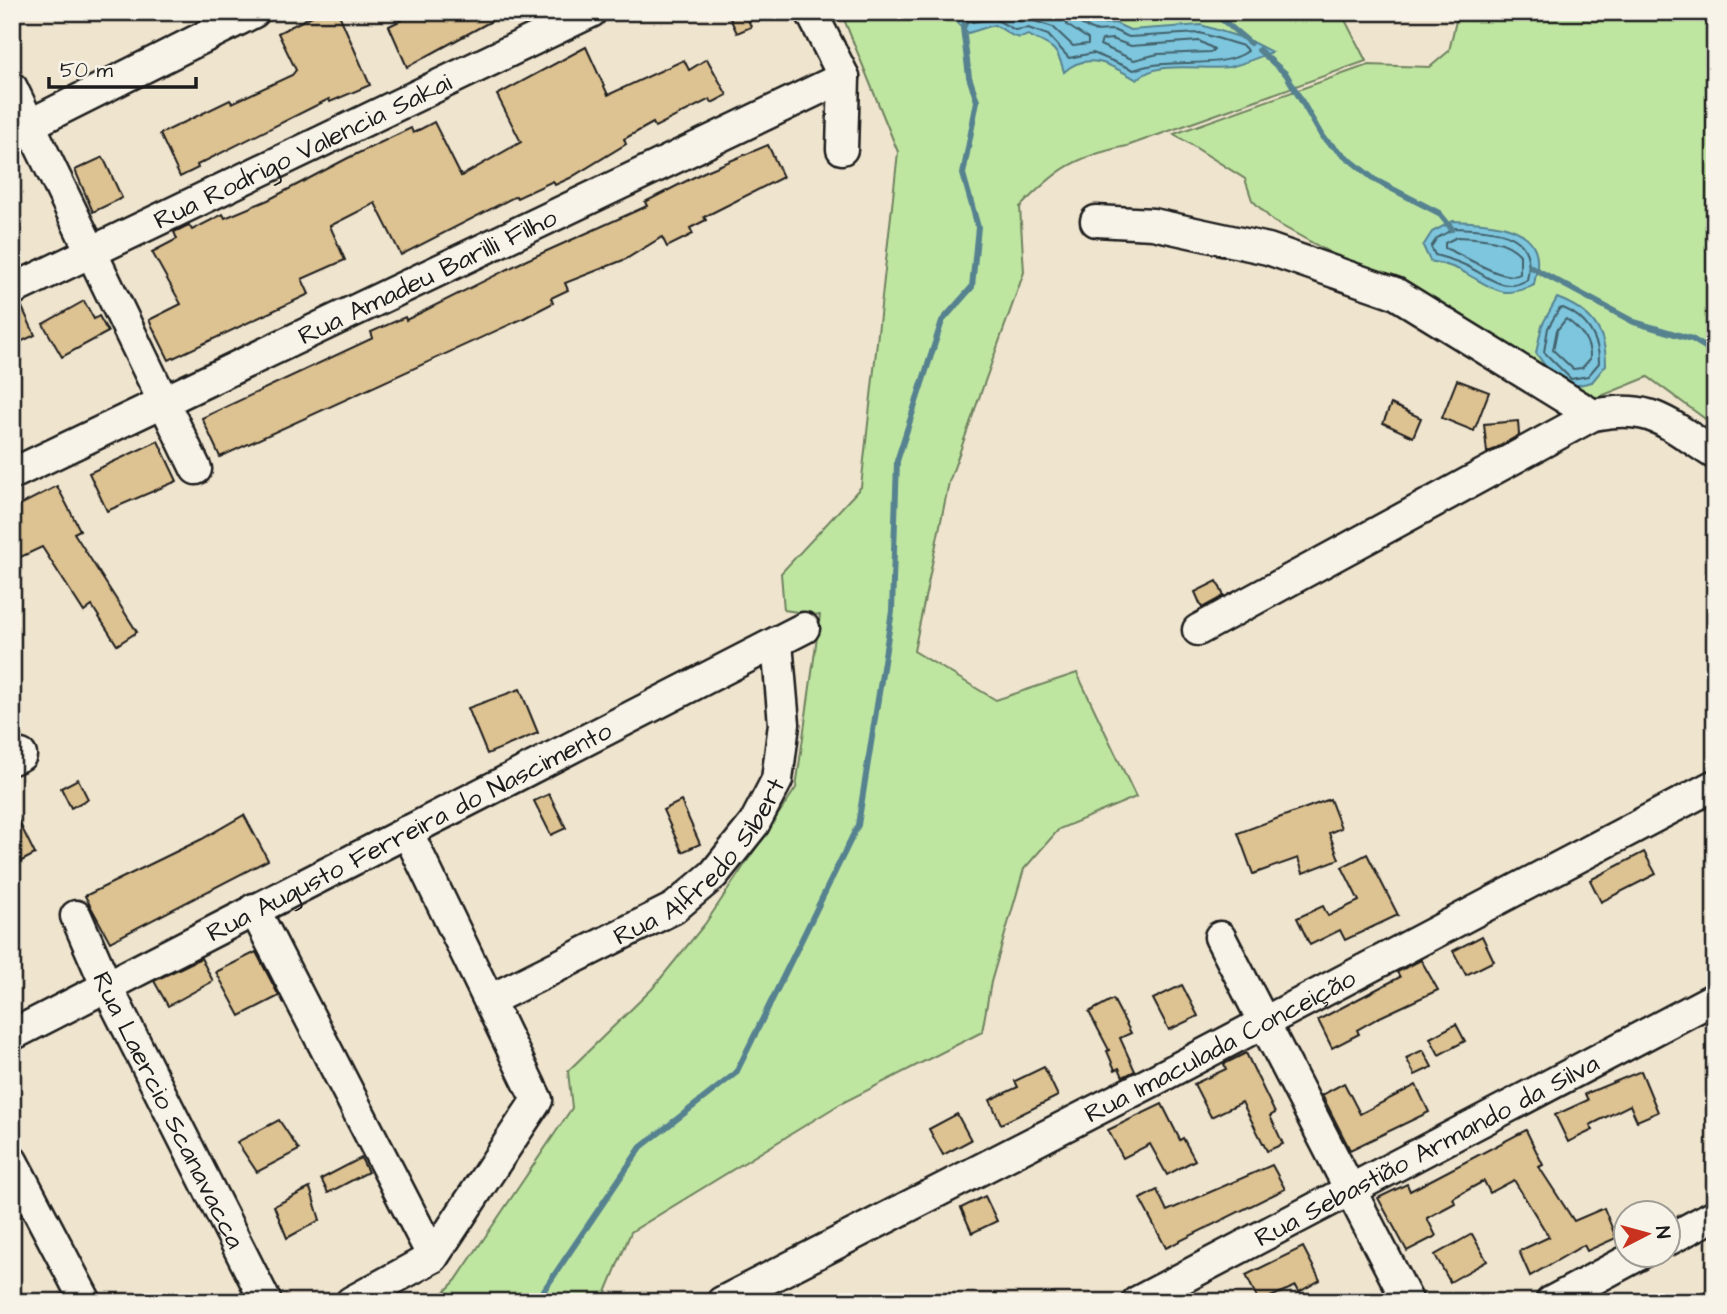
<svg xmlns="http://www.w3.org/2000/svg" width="1727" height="1314" font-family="'Architects Daughter',sans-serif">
  <rect width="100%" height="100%" fill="#efe4ce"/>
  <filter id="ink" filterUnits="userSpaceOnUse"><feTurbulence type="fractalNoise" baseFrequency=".0143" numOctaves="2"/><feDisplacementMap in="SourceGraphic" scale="14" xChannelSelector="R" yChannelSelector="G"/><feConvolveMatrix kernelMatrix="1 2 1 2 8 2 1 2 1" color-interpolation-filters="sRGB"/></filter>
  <g filter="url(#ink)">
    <g fill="#bfe6a1" stroke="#6e815e" stroke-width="2">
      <path d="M841,12H1341L1366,61L1127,146C1074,157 1057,169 1020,207L1024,272L949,482L914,651L996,700L1077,673L1136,797L1059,829L1024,869L991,982L982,1032L840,1104L631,1232L602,1302H435L456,1280L572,1108L568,1071L652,989L705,924L796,788L820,615L784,610L781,573L861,487L898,152Z"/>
      <polygon points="1458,12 1715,12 1715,426 1648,377 1594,399 1273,221 1252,200 1245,179 1174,134 1368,65 1430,67 1449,51"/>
    </g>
    <g fill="#7dc6de" stroke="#568290" stroke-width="2">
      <path d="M966,12H1075L1096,24L1115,23L1130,30L1201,25L1246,39L1272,52C1258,57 1244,64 1229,67C1203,71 1157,59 1137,80C1113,66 1087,50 1064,72C1057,45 1050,46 1028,35C1014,43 1006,29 994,25L968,33L956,21Z"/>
      <path d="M1453,221C1476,222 1522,222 1534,247C1540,259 1536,273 1534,285C1503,300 1494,289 1467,274C1456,267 1443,264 1430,261L1423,246L1432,232Z"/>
      <path d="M1557,298C1591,311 1606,329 1606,365L1592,382L1570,387L1549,371L1536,353L1542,325Z"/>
    </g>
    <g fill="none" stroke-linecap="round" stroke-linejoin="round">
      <g stroke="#43606a" stroke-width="2">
        <path d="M970,12L972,22L995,19L1015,30L1028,28L1048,35L1069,58L1093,53L1134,70C1168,56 1221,71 1248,51L1243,46L1200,33L1129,37L1113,30L1094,31L1075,21L1072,12"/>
        <polyline points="1004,12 1018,21 1031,20 1053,27 1073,46 1088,44 1088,39 1067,25 1063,12"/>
        <polygon points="1112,39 1131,46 1199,41 1214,49 1211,52 1158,54 1134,60 1100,45 1102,40"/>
        <path d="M1455,228C1493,230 1538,230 1527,280C1503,294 1488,276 1467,266C1457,261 1446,258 1435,255L1431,247L1437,238Z"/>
        <path d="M1457,237C1477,238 1506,238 1520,255V274C1504,283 1464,255 1445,248V243Z"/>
        <path d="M1563,308C1586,317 1600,339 1599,363L1588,376L1571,379L1544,352L1548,328L1559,309Z"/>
        <path d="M1566,319C1580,329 1591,341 1590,359L1582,368L1573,369L1553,350L1557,330Z"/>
      </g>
      <g stroke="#568290" stroke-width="6">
        <polyline points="1213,12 1250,43"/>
        <polyline points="1259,50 1286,74 1323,138 1375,180 1439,213 1452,229"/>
        <polyline points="1531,267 1634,322 1692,339 1715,353"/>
        <polyline points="536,1302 641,1147 736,1073 858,825 892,611 897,461 942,321 972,287 978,227 963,174 977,101 969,77 963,28 970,12"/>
      </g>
    </g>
    <g fill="#ddc292" stroke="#1c1c1c" stroke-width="2">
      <polygon points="320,12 338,12 370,85 330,102 329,99 197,165 198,168 180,177 160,134 230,100 232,103 292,75 296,70 278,33"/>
      <polygon points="418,12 508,12 407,67 389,26"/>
      <polygon points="727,12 745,12 751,27 737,33"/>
      <polygon points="586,47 608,95 684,60 689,70 707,59 727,95 712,103 710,99 655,127 653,123 624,139 626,144 570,178 555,185 553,181 517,198 516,196 401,255 375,203 330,226 345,260 302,279 309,294 169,360 149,320 181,304 152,252 177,239 174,232 189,225 192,230 223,214 225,218 268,200 348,158 411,128 413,133 434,122 461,176 521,142 497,95"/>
      <polygon points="768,145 783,177 704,217 706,220 690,228 693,234 667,247 662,237 626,259 565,283 568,290 551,298 553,303 524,318 220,457 202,418 373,338 371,332 405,317 406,320 520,263 647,206 645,202 704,172"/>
      <polygon points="103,157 122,198 93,212 75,170"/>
      <polygon points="84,301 94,319 99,316 108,332 62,357 43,324"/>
      <polygon points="21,305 35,335 12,346 12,307"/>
      <polygon points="1457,380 1489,392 1474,431 1442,418"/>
      <polygon points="1391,404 1421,418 1413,437 1383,423"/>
      <polygon points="1518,421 1519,435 1487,453 1484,424"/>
      <polygon points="158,441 177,481 107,511 89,473"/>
      <polygon points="57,486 80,530 74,533 137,632 117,645 92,606 84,612 42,547 12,561 12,509"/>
      <polygon points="1217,581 1224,596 1202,608 1195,592"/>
      <polygon points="520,689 538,733 487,754 468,708"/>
      <polygon points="78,779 88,799 71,808 61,788"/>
      <polygon points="549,794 566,828 551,835 534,801"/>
      <polygon points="1330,799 1341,828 1329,833 1339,859 1303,873 1298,858 1253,874 1238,833"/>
      <polygon points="681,801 700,844 682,852 663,810"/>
      <polygon points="12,808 35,854 12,866"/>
      <polygon points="244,815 268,860 110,942 85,896 202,839"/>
      <polygon points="1644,852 1656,874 1601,902 1590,880"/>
      <polygon points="1367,854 1398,915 1345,940 1340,930 1310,945 1297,918 1323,906 1328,916 1359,901 1342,867"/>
      <polygon points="1482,936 1494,961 1466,975 1453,951"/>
      <polygon points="256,952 279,996 240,1016 216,972"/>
      <polygon points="201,958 213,981 168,1006 154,981"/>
      <polygon points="1421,960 1438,990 1380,1017 1357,1030 1359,1034 1332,1048 1318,1020 1400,977 1397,972"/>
      <polygon points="1182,985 1198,1016 1169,1030 1153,999"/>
      <polygon points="1113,999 1131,1033 1120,1038 1135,1071 1123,1077 1119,1068 1115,1070 1107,1051 1109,1050 1089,1012"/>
      <polygon points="1456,1024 1465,1041 1439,1055 1430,1038"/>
      <polygon points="1423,1050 1432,1067 1415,1075 1406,1058"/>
      <polygon points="1246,1053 1275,1113 1270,1116 1283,1144 1267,1151 1242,1102 1211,1117 1194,1084 1226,1069 1224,1064"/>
      <polygon points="1044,1067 1058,1096 1001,1124 990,1100 1018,1087 1015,1081"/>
      <polygon points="1641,1071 1658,1112 1637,1121 1630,1105 1590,1125 1593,1130 1568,1142 1555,1115 1588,1100 1585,1094"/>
      <polygon points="1344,1083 1360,1114 1416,1085 1429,1112 1350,1150 1322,1095"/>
      <polygon points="1162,1104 1180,1140 1183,1138 1195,1160 1167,1175 1150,1144 1123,1158 1108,1130"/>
      <polygon points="957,1114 971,1140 943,1155 929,1129"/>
      <polygon points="279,1120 299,1150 257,1172 237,1142"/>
      <polygon points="1526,1130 1543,1165 1539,1167 1574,1221 1604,1208 1616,1238 1587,1251 1584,1245 1530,1276 1519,1251 1549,1237 1514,1180 1490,1193 1484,1181 1453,1198 1455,1203 1427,1218 1436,1236 1407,1251 1378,1198 1407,1184 1410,1191"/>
      <polygon points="361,1158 368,1172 328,1193 321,1179"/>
      <polygon points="1272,1165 1285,1189 1166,1248 1140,1199 1157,1190 1167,1211"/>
      <polygon points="310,1188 320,1220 287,1238 274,1206"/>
      <polygon points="985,1196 997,1221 972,1233 961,1208"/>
      <polygon points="1472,1234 1487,1261 1450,1282 1435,1255"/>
      <polygon points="1303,1247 1320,1280 1299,1292 1296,1286 1259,1302 1246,1275"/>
    </g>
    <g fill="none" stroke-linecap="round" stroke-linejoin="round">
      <defs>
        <g id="minor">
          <polyline points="811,12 844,77 842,149"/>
          <polyline points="12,88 196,469"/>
          <polyline points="13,133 254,12"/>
          <polyline points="1096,221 1153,224 1268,249 1395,293 1593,415"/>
          <path id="s1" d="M12,290L591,12"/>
          <path id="s2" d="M12,474L844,77"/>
          <path d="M1198,630L1593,415C1653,403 1667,424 1715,454"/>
          <polyline points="12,759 21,755"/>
          <polyline points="254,909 433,1257"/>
          <path id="s3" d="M76,916L107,987L266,1302"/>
          <polyline points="1220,937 1408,1302"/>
          <path id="s4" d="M490,1000L674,908L714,874L754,824L777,780L784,724L777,643"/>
          <path id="s5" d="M12,1035L804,628"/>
          <polyline points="12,1161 86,1302"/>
          <polyline points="1668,1240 1715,1215"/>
          <polyline points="351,1302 433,1257 537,1100 407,831"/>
          <path id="s6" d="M722,1302L1151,1082L1715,785"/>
          <path id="s7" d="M1137,1302L1715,998"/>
          <polyline points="1551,1302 1640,1254"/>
        </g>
      </defs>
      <use href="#minor" stroke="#1c1c1c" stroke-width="35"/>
      <use href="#minor" stroke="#f7f3e8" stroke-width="30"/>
    </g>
  </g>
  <g text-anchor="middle" stroke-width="7" stroke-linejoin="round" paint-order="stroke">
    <g font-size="26" fill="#1c1c1c" stroke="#f7f3e8">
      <text dy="9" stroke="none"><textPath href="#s1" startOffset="322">Rua Rodrigo Valencia Sakai</textPath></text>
      <text dy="9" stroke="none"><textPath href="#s2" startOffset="460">Rua Amadeu Barilli Filho</textPath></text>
      <text dy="9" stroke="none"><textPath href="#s5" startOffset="446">Rua Augusto Ferreira do Nascimento</textPath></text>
      <text dy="9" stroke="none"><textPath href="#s4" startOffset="256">Rua Alfredo Sibert</textPath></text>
      <text dy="9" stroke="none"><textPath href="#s6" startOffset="560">Rua Imaculada Conceição</textPath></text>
      <text dy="9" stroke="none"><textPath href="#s3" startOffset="215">Rua Laercio Scanavacca</textPath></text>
      <text dy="9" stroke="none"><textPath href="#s7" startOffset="327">Rua Sebastião Armando da Silva</textPath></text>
    </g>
  </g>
  <rect width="1727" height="1314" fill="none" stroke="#f7f3e8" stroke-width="42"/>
  <rect x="21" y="21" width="1685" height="1272" fill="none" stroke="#1c1c1c" stroke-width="2.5" filter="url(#ink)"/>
  <g transform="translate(1647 1234) rotate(84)"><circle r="33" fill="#f7f3e8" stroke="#9f9d96" stroke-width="2"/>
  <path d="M0-5L12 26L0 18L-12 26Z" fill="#c8321e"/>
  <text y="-10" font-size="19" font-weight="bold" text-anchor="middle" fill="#1c1c1c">N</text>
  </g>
  <path d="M49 77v10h147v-10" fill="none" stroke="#1c1c1c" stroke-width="3.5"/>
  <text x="60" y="77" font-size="21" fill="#1c1c1c" stroke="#f7f3e8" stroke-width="5" paint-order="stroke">50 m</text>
</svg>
